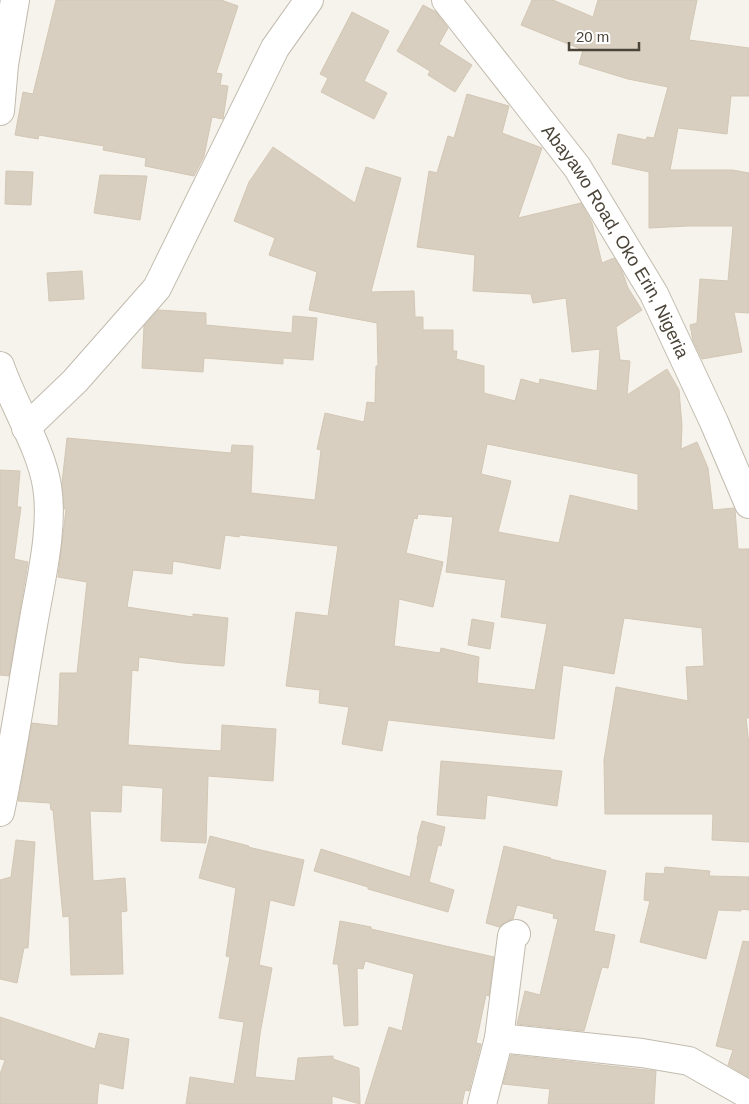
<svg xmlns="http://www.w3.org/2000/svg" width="749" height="1104" font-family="Helvetica,sans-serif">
  <rect width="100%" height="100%" fill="#f6f3ec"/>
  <g fill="#d8cfc1" stroke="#d3c7b4" fill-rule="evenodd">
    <polygon points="56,0 221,0 238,6 216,73 222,74 220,85 228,86 223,119 212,117 204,156 194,176 145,166 146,158 103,150 104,146 39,135 38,139 15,135 23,92 33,94"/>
    <polygon points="532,0 553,0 593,17 598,0 697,0 689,40 749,48 749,96 731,96 727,134 678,128 670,170 733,170 749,173 749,313 734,312 742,352 702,359 693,341 690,325 697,323 700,279 728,281 733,226 688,226 649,228 649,172 612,164 618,134 646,140 647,137 654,138 668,87 628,79 579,64 583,50 521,25"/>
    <polygon points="423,5 436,12 448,28 439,44 472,65 455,92 428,75 430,71 397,51"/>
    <polygon points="352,12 389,31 364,81 387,93 374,119 321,92 328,78 320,74"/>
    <path d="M467,94L509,106L502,133L542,148L518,218L581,203L592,223L602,263L614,258L622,271L628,288L642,310L616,327L620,360L630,361L627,395L667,369L679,390L682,426L681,449L697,442L708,468L713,510L734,508L735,510L738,549H749V718H746L749,745V842L712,840L713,814H605L604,760L616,687L688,701L686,667L704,666L702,628L624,618L614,674L563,665L554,739L388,720L382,751L342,744L349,707L319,703L320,690L286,686L296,612L328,616L338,546L240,535L239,537L225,535L220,569L173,561L172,574L133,570L127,607L193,617V614L228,618L224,666L183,663L139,657L138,671L132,670L128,745L221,751L222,725L276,729L273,781L208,776L206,843L161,841L163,788L122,785L121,812L90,811L93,881L125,878L127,911L121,912L123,974L71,975L69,916L63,917L53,810H51L50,803L18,801L32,723L58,726L60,673H77L87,582L58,577L66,509H64L62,483L67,438L231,453L232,445L253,446L251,493L315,500L321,450L317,449L325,413L364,422L367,402L375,403L376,366H378L377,323L309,310L317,272L269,255L275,238L234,221L249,182L273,147L355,203L366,167L401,178L371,292L414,291L415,317H423V330H453V351H457L456,359L484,366V393L515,401L521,379L539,384L540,379L597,391L600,349L572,352L566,298L533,303L531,294L473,291L475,255L417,247L429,171L437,173L448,136L454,138ZM487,444L638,474V511L570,495L559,543L498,532L511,481L481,474ZM418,514L453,517L446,572L506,580L501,617L547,624L535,690L477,683L479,657L441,648L440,653L394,646L399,599L433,607L443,562L406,553L414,518L417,519Z"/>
    <polygon points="6,171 33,172 31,205 5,204"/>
    <polygon points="100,175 147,176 140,220 94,213"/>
    <polygon points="82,271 84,299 49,301 47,273"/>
    <polygon points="158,310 206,313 206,325 292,333 293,316 317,318 313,360 283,358 283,364 204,358 203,372 142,368 144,326"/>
    <polygon points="0,470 20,471 17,507 21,507 14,559 28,562 9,676 0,675"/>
    <polygon points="472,619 494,623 490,649 468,645"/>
    <polygon points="441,761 562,771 557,806 487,795 485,819 437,815"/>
    <polygon points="422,821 445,827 441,846 438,845 429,882 454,890 448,912 368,889 368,887 314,871 321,849 410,877 418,839 417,839"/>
    <polygon points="210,836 249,846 248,847 304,860 294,906 270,900 259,965 272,968 260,1034 255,1077 295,1081 298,1058 333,1056 333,1059 359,1068 360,1104 332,1096 332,1104 186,1104 190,1077 234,1084 244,1022 219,1018 230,957 226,956 236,888 199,878"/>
    <polygon points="16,840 35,842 28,948 24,948 17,983 0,979 0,880 11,877"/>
    <polygon points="504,846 551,858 550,859 606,871 594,931 615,935 608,968 602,967 584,1031 517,1024 525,991 540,995 558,919 553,918 554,914 517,905 513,919 505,922 499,927 486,923"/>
    <polygon points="665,867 710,871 709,876 749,877 749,910 741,909 741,911 718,910 706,959 640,942 650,901 644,900 646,873 664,874"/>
    <polygon points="340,921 371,927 371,929 494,957 489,996 486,995 476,1043 481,1044 469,1091 465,1090 462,1104 365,1104 389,1027 402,1031 414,974 365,961 363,969 357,968 358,1025 344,1026 338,964 333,964"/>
    <polygon points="743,941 749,942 749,1077 728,1065 733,1050 716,1046"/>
    <polygon points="0,1017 95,1049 99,1033 129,1039 123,1089 99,1083 97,1104 0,1104 0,1074 5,1060 0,1059"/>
    <polygon points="511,1055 656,1071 654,1104 548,1104 550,1089 503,1084"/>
  </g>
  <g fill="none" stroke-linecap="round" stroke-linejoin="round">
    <defs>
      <g id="minor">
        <path id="s1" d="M446,0L577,167L654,294L714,422L749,504"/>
        <polyline points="0,111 4,65 15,0"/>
        <path d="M0,366C13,404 41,448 47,486C54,528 40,583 33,625C22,688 13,750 0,812"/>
        <polyline points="26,428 75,381 157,288 275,48 309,0"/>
        <polyline points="499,1038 642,1053 689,1061 749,1095"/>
        <polyline points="482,1104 499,1038 512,936 516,934"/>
      </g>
    </defs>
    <use href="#minor" stroke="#c2bbae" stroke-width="30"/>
    <use href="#minor" stroke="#fff" stroke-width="28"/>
  </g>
  <g text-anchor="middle" stroke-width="4" stroke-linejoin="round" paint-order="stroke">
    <g font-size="18" fill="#4b4439" stroke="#fff">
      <text dy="6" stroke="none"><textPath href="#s1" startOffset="296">Abayawo Road, Oko Erin, Nigeria</textPath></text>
    </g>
  </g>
  <path d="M569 42v8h70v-8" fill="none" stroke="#4b4439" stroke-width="2.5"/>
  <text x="576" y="42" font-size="15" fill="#4b4439" stroke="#ffffff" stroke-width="4" paint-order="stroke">20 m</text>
</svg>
